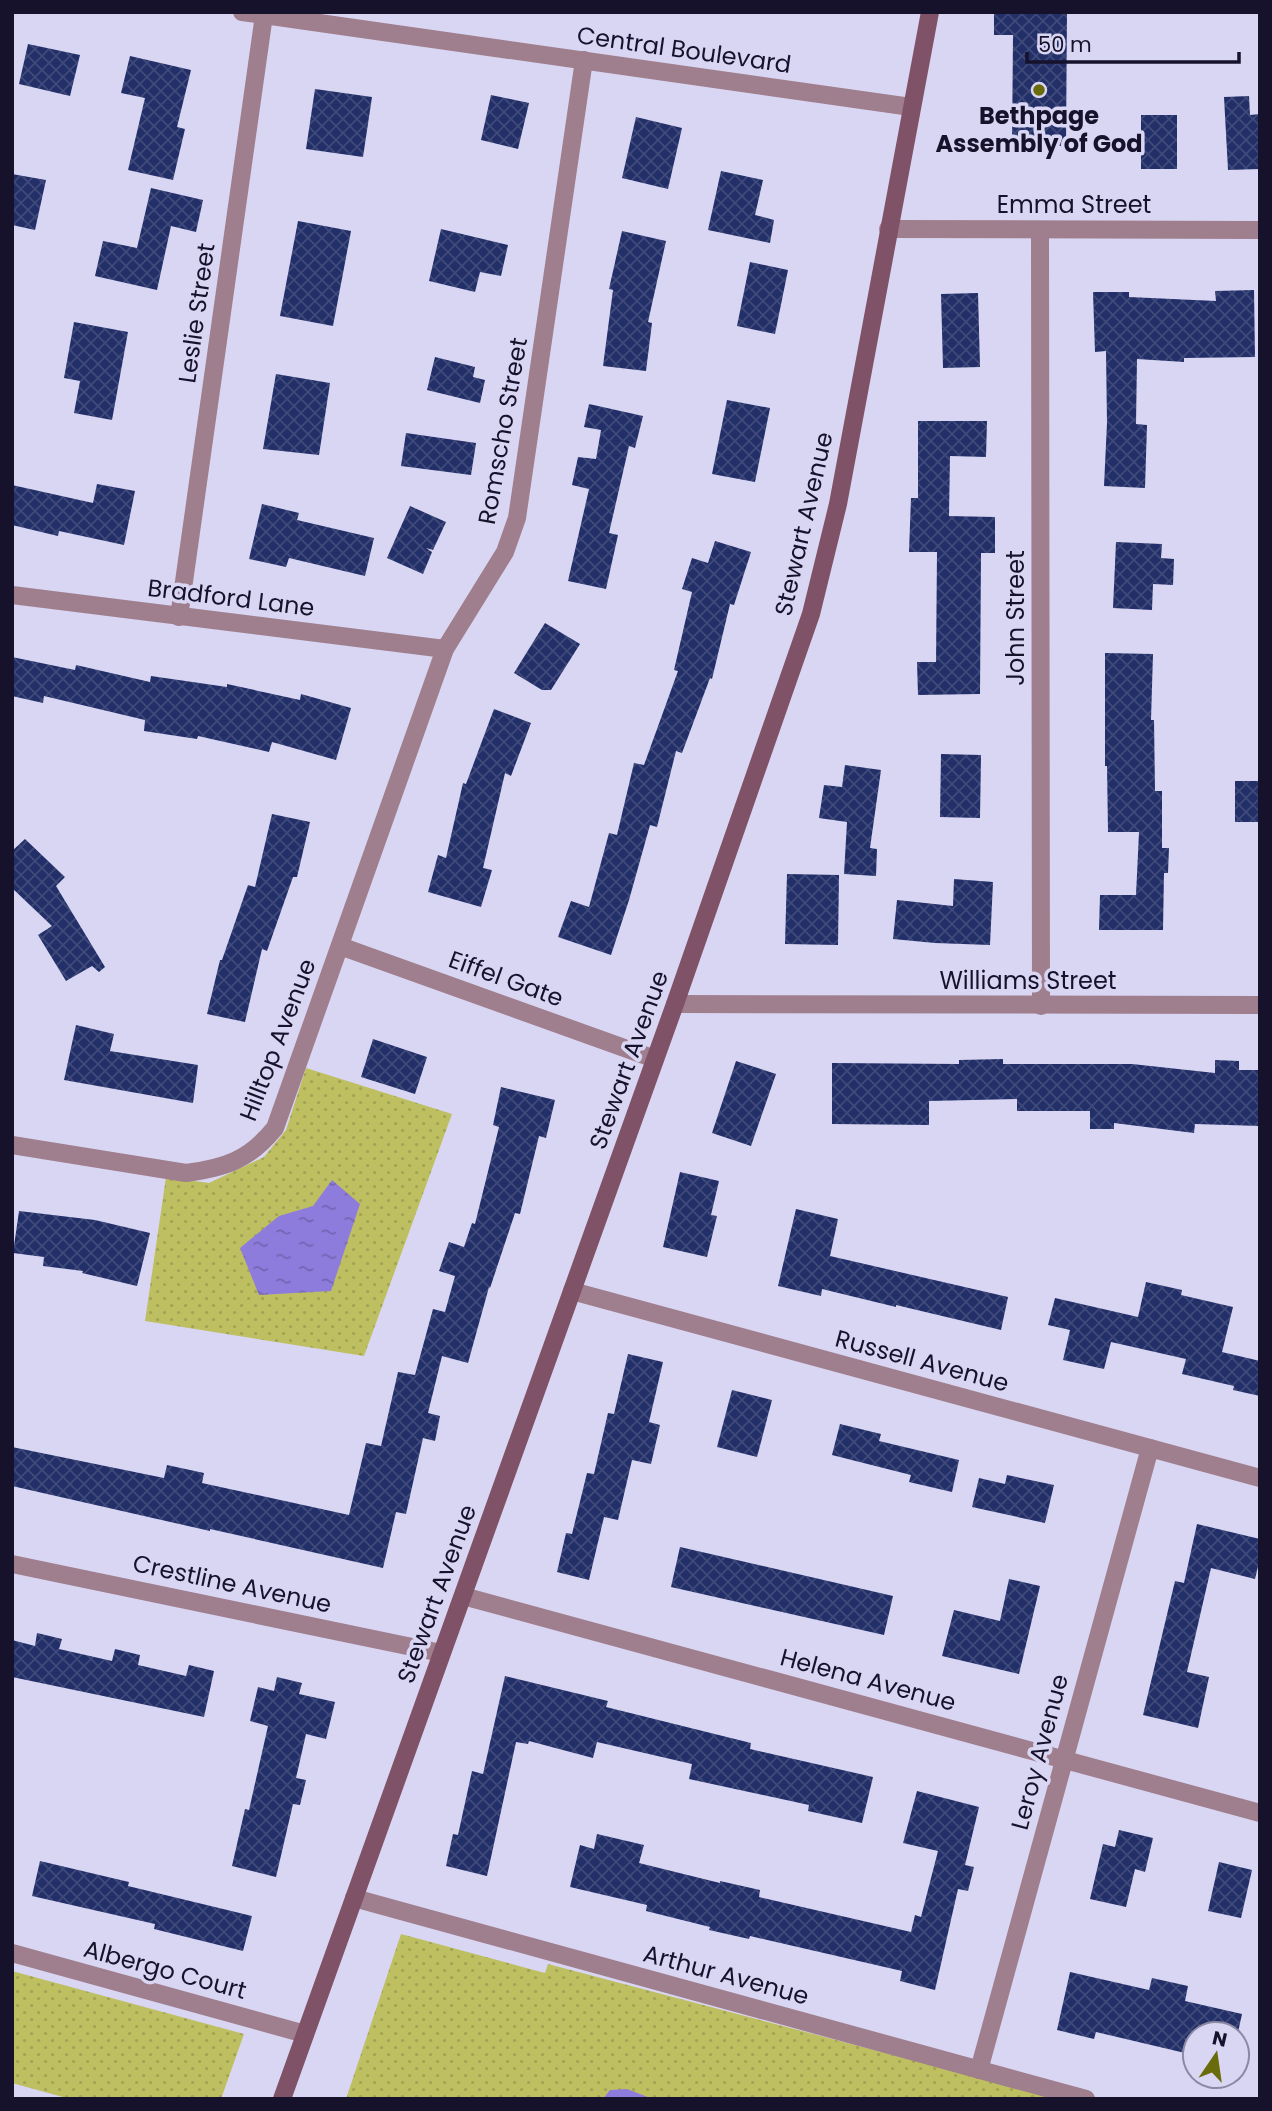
<svg xmlns="http://www.w3.org/2000/svg" width="1272" height="2111" font-family="Poppins,sans-serif">
  <defs>
    <pattern id="green-dots" width="8" height="8" patternUnits="userSpaceOnUse" patternTransform="scale(1.75)"><rect width="8" height="8" fill="#bdbf61"/><path d="M2 2h.1M6 6h.1" fill="none" stroke="#a2a354" stroke-width="1.8" stroke-linecap="round"/></pattern>
    <pattern id="water-ripples" width="26" height="14" patternUnits="userSpaceOnUse" patternTransform="scale(1.75)"><rect width="26" height="14" fill="#8e7cdd"/><path d="M2 4q2-2 4 0t4 0M15 11q2-2 4 0t4 0" fill="none" stroke="#7364b3"/></pattern>
    <pattern id="building-cross-hatch" width="8" height="8" patternUnits="userSpaceOnUse" patternTransform="scale(1.75)"><rect width="8" height="8" fill="#222f68"/><path d="M0 0l8 8M0 8l8-8" fill="none" stroke="#404a7a"/></pattern>
  </defs>
  <rect width="100%" height="100%" fill="#d9d6f3"/>
  <g fill="url(#green-dots)">
    <polygon points="306,1068 452,1114 364,1356 145,1321 166,1177 209,1183 264,1157 286,1130"/>
    <polygon points="401,1934 545,1973 548,1964 1060,2099 346,2099"/>
    <polygon points="12,1971 244,2034 221,2099 70,2099 12,2083"/>
  </g>
  <g fill="url(#water-ripples)">
    <polygon points="332,1180 360,1204 331,1291 259,1295 240,1248 279,1216 313,1206"/>
    <polygon points="627,2089 653,2099 603,2099 610,2090"/>
  </g>
  <g fill="url(#building-cross-hatch)">
    <polygon points="994,12 1067,12 1066,146 1012,145 1013,35 994,35"/>
    <polygon points="28,44 80,55 70,96 19,84"/>
    <polygon points="130,56 191,70 177,127 185,129 173,180 128,170 145,98 121,93"/>
    <polygon points="315,89 372,97 363,157 306,149"/>
    <polygon points="491,95 529,103 518,149 481,140"/>
    <polygon points="1249,96 1250,115 1260,114 1260,169 1228,170 1224,97"/>
    <rect x="1141" y="115" width="36" height="54"/>
    <polygon points="636,117 682,128 668,189 622,178"/>
    <polygon points="721,171 763,180 755,215 774,220 770,243 708,230"/>
    <polygon points="12,174 46,180 35,230 12,225"/>
    <polygon points="151,188 203,200 196,232 171,226 157,290 95,276 103,241 137,248"/>
    <polygon points="298,221 351,231 333,326 280,316"/>
    <polygon points="441,229 508,245 501,276 480,272 475,292 429,281"/>
    <polygon points="622,231 666,241 648,322 652,323 646,371 603,366 613,290 609,289"/>
    <polygon points="750,262 788,270 775,334 737,326"/>
    <polygon points="1254,290 1255,357 1184,358 1184,362 1137,359 1136,424 1147,425 1145,488 1104,486 1107,423 1106,351 1095,352 1093,292 1129,292 1129,297 1216,301 1215,291"/>
    <polygon points="978,293 980,367 943,368 941,294"/>
    <polygon points="74,322 128,332 112,420 74,413 80,381 64,378"/>
    <polygon points="435,357 475,367 473,377 485,380 480,403 427,390"/>
    <polygon points="276,374 330,383 319,455 263,449"/>
    <polygon points="727,400 770,408 755,482 712,474"/>
    <polygon points="589,404 643,416 635,448 629,446 609,533 618,535 606,589 568,581 589,489 572,485 578,457 596,459 601,430 584,427"/>
    <polygon points="918,421 987,421 986,457 950,456 949,516 995,517 995,553 981,553 980,694 918,695 917,662 936,662 937,552 909,552 911,498 918,498"/>
    <polygon points="406,433 476,443 471,475 401,466"/>
    <polygon points="97,484 135,491 124,545 59,531 58,536 12,525 12,485 93,503"/>
    <polygon points="262,504 299,513 297,520 374,538 365,576 289,558 286,567 249,559"/>
    <polygon points="410,506 446,522 433,550 426,548 432,552 423,574 387,558"/>
    <polygon points="715,541 751,552 734,605 730,604 712,679 710,678 682,753 676,751 657,827 650,825 629,900 611,955 558,937 571,901 589,907 609,833 617,835 634,763 644,765 678,671 674,670 692,592 682,589 692,558 708,563"/>
    <polygon points="1116,542 1162,544 1161,558 1174,559 1173,585 1153,584 1152,610 1113,608"/>
    <polygon points="545,623 580,644 551,690 542,690 514,673"/>
    <polygon points="1105,653 1153,654 1151,720 1154,720 1155,791 1162,791 1162,848 1169,848 1168,873 1164,873 1163,930 1099,930 1100,895 1136,895 1139,832 1108,832 1107,766 1105,766"/>
    <polygon points="12,657 75,670 76,665 150,682 151,676 227,687 227,684 300,700 301,694 351,708 336,760 272,742 269,752 198,736 197,739 144,731 145,720 44,696 43,703 12,696"/>
    <polygon points="494,709 531,723 511,776 505,773 483,868 492,870 481,907 428,892 438,855 446,858 463,783 466,784"/>
    <polygon points="941,754 981,755 980,818 940,817"/>
    <polygon points="845,765 881,770 870,848 877,849 876,876 844,874 847,822 819,818 824,785 842,787"/>
    <rect x="1235" y="781" width="25" height="41"/>
    <polygon points="272,814 310,822 297,877 293,877 267,951 262,949 245,1022 207,1014 220,960 222,960 248,885 255,887"/>
    <polygon points="25,839 65,877 56,886 105,967 99,972 92,966 66,981 38,935 52,926 12,888 12,851"/>
    <polygon points="787,874 839,875 838,945 785,944"/>
    <polygon points="954,879 993,882 990,945 935,943 893,939 897,900 953,906"/>
    <polygon points="76,1025 114,1034 110,1051 198,1065 193,1103 64,1080"/>
    <polygon points="373,1039 427,1057 415,1094 361,1077"/>
    <polygon points="1003,1059 1003,1064 1132,1064 1215,1073 1215,1060 1239,1061 1239,1070 1260,1070 1260,1126 1195,1124 1194,1133 1114,1123 1114,1129 1090,1129 1090,1111 1017,1111 1017,1099 929,1101 929,1125 832,1124 832,1063 959,1064 959,1060"/>
    <polygon points="736,1061 776,1074 751,1146 712,1133"/>
    <polygon points="501,1087 555,1100 546,1138 539,1136 520,1214 515,1213 490,1288 489,1287 468,1363 442,1356 428,1413 440,1416 435,1441 423,1438 406,1514 396,1512 383,1568 210,1529 210,1531 12,1486 12,1447 164,1478 167,1465 204,1473 202,1483 349,1515 366,1443 381,1446 398,1372 415,1375 433,1309 445,1312 455,1276 439,1271 449,1242 464,1247 472,1223 475,1224 499,1127 493,1125"/>
    <polygon points="680,1172 719,1181 711,1215 717,1216 707,1257 663,1247"/>
    <polygon points="796,1209 838,1219 830,1256 1008,1297 1001,1330 896,1305 896,1307 822,1289 821,1296 778,1286"/>
    <polygon points="19,1211 95,1220 150,1233 137,1286 82,1273 83,1271 43,1266 44,1257 13,1253"/>
    <polygon points="1146,1282 1182,1290 1181,1295 1233,1307 1222,1352 1260,1361 1260,1396 1233,1390 1234,1386 1182,1374 1186,1359 1111,1342 1104,1369 1063,1360 1070,1330 1048,1325 1055,1298 1138,1317"/>
    <polygon points="628,1354 663,1362 649,1422 660,1425 651,1464 632,1460 618,1520 604,1517 589,1580 557,1572 566,1533 572,1534 587,1473 594,1474 608,1413 614,1414"/>
    <polygon points="732,1390 772,1400 757,1457 717,1447"/>
    <polygon points="840,1424 881,1434 879,1441 959,1460 952,1492 909,1482 911,1475 832,1455"/>
    <polygon points="1007,1475 1054,1485 1045,1523 972,1507 979,1478 1005,1484"/>
    <polygon points="1197,1524 1260,1539 1260,1558 1255,1579 1211,1568 1187,1672 1209,1677 1198,1728 1143,1715 1175,1581 1184,1583"/>
    <polygon points="680,1547 893,1596 884,1635 671,1587"/>
    <polygon points="1009,1579 1040,1586 1019,1674 942,1656 954,1610 1000,1621"/>
    <polygon points="37,1633 62,1639 59,1649 112,1661 115,1649 140,1655 138,1665 186,1676 189,1665 214,1671 204,1717 12,1677 12,1640 35,1646"/>
    <polygon points="505,1676 608,1701 606,1707 751,1743 750,1749 873,1777 862,1823 808,1811 809,1805 689,1779 692,1764 597,1742 593,1758 529,1741 528,1744 516,1742 487,1876 446,1866 453,1834 458,1835 472,1771 483,1774"/>
    <polygon points="277,1677 302,1683 299,1694 335,1702 326,1739 306,1734 296,1778 306,1780 300,1805 293,1804 276,1877 232,1866 245,1809 249,1810 268,1726 250,1721 258,1687 274,1691"/>
    <polygon points="917,1791 979,1807 965,1865 974,1867 968,1891 958,1889 935,1990 900,1981 902,1971 750,1936 749,1939 709,1930 710,1927 646,1911 647,1905 570,1887 580,1845 594,1849 597,1834 644,1845 639,1863 720,1883 720,1881 760,1890 759,1897 911,1932 915,1915 921,1917 938,1851 903,1843"/>
    <polygon points="1119,1830 1153,1838 1145,1872 1135,1869 1126,1907 1090,1899 1103,1844 1115,1847"/>
    <polygon points="40,1861 129,1882 128,1886 252,1916 243,1951 154,1929 155,1924 32,1896"/>
    <polygon points="1219,1862 1252,1870 1241,1918 1208,1911"/>
    <polygon points="1070,1972 1149,1990 1152,1978 1188,1986 1185,2001 1242,2014 1237,2037 1237,2034 1195,2034 1195,2060 1184,2058 1185,2053 1096,2032 1094,2039 1057,2030"/>
  </g>
  <g fill="none" stroke-linecap="round" stroke-linejoin="round">
    <g stroke="#9f7e8d" stroke-width="18">
      <polyline points="242,12 911,107"/>
      <polyline points="888,229 1260,230"/>
      <polyline points="1040,230 1041,1006"/>
      <polyline points="12,595 445,649"/>
      <polyline points="179,617 264,15"/>
      <polyline points="340,946 655,1059"/>
      <polyline points="675,1004 1260,1005"/>
      <path d="M12,1145L186,1173C225,1168 249,1160 275,1128L445,649L505,552L517,518L584,60"/>
      <polyline points="572,1291 1260,1478"/>
      <polyline points="12,1564 441,1653"/>
      <polyline points="463,1596 1260,1813"/>
      <polyline points="354,1898 1086,2099"/>
      <polyline points="12,1953 305,2034"/>
      <polyline points="979,2070 1150,1448"/>
    </g>
    <polyline stroke="#805268" stroke-width="18" points="282,2099 675,1004 811,614 838,504 930,12"/>
  </g>
  <circle fill="#6a6b0a" stroke="#d9d6f3" stroke-width="2.5" cx="1039" cy="90" r="7"/>
  <g text-anchor="middle" stroke-width="7" stroke-linejoin="round" paint-order="stroke">
    <g font-size="24" fill="#17122c" stroke="#d9d6f3">
      <text transform="translate(684 50) rotate(8)" y="8">Central Boulevard</text>
      <text x="1074" y="213">Emma Street</text>
      <text transform="translate(197 313) rotate(-82)" y="8">Leslie Street</text>
      <text transform="translate(503 431) rotate(-80)" y="8">Romscho Street</text>
      <text transform="translate(804 524) rotate(-77)" y="8">Stewart Avenue</text>
      <text transform="translate(231 598) rotate(7)" y="8">Bradford Lane</text>
      <text transform="translate(1016 618) rotate(-90)" y="8">John Street</text>
      <text transform="translate(506 979) rotate(20)" y="8">Eiffel Gate</text>
      <text x="1028" y="989">Williams Street</text>
      <text transform="translate(278 1040) rotate(-69)" y="8">Hilltop Avenue</text>
      <text transform="translate(629 1060) rotate(-70)" y="8">Stewart Avenue</text>
      <text transform="translate(922 1361) rotate(15)" y="8">Russell Avenue</text>
      <text transform="translate(232 1584) rotate(12)" y="8">Crestline Avenue</text>
      <text transform="translate(437 1594) rotate(-70)" y="8">Stewart Avenue</text>
      <text transform="translate(868 1680) rotate(15)" y="8">Helena Avenue</text>
      <text transform="translate(1040 1752) rotate(-75)" y="8">Leroy Avenue</text>
      <text transform="translate(165 1970) rotate(15)" y="8">Albergo Court</text>
      <text transform="translate(726 1975) rotate(15)" y="8">Arthur Avenue</text>
    </g>
    <g font-size="24" font-weight="bold" fill="#17122c" stroke="#d9d6f3">
      <text x="1039" y="124">Bethpage<tspan x="1039" dy="28">Assembly of God</tspan></text>
    </g>
  </g>
  <rect width="1272" height="2111" fill="none" stroke="#17122c" stroke-width="28"/>
  <g transform="translate(1216 2055) rotate(13)"><circle r="33" fill="#d9d6f3" stroke="#8b88a3" stroke-width="2"/>
  <path d="M0-5L12 26L0 18L-12 26Z" fill="#6a6b0a"/>
  <text y="-10" font-size="19" font-weight="bold" text-anchor="middle" fill="#17122c">N</text>
  </g>
  <path d="M1027 52v10h212v-10" fill="none" stroke="#17122c" stroke-width="3.5"/>
  <text x="1038" y="52" font-size="21" fill="#17122c" stroke="#d9d6f3" stroke-width="5" paint-order="stroke">50 m</text>
</svg>
